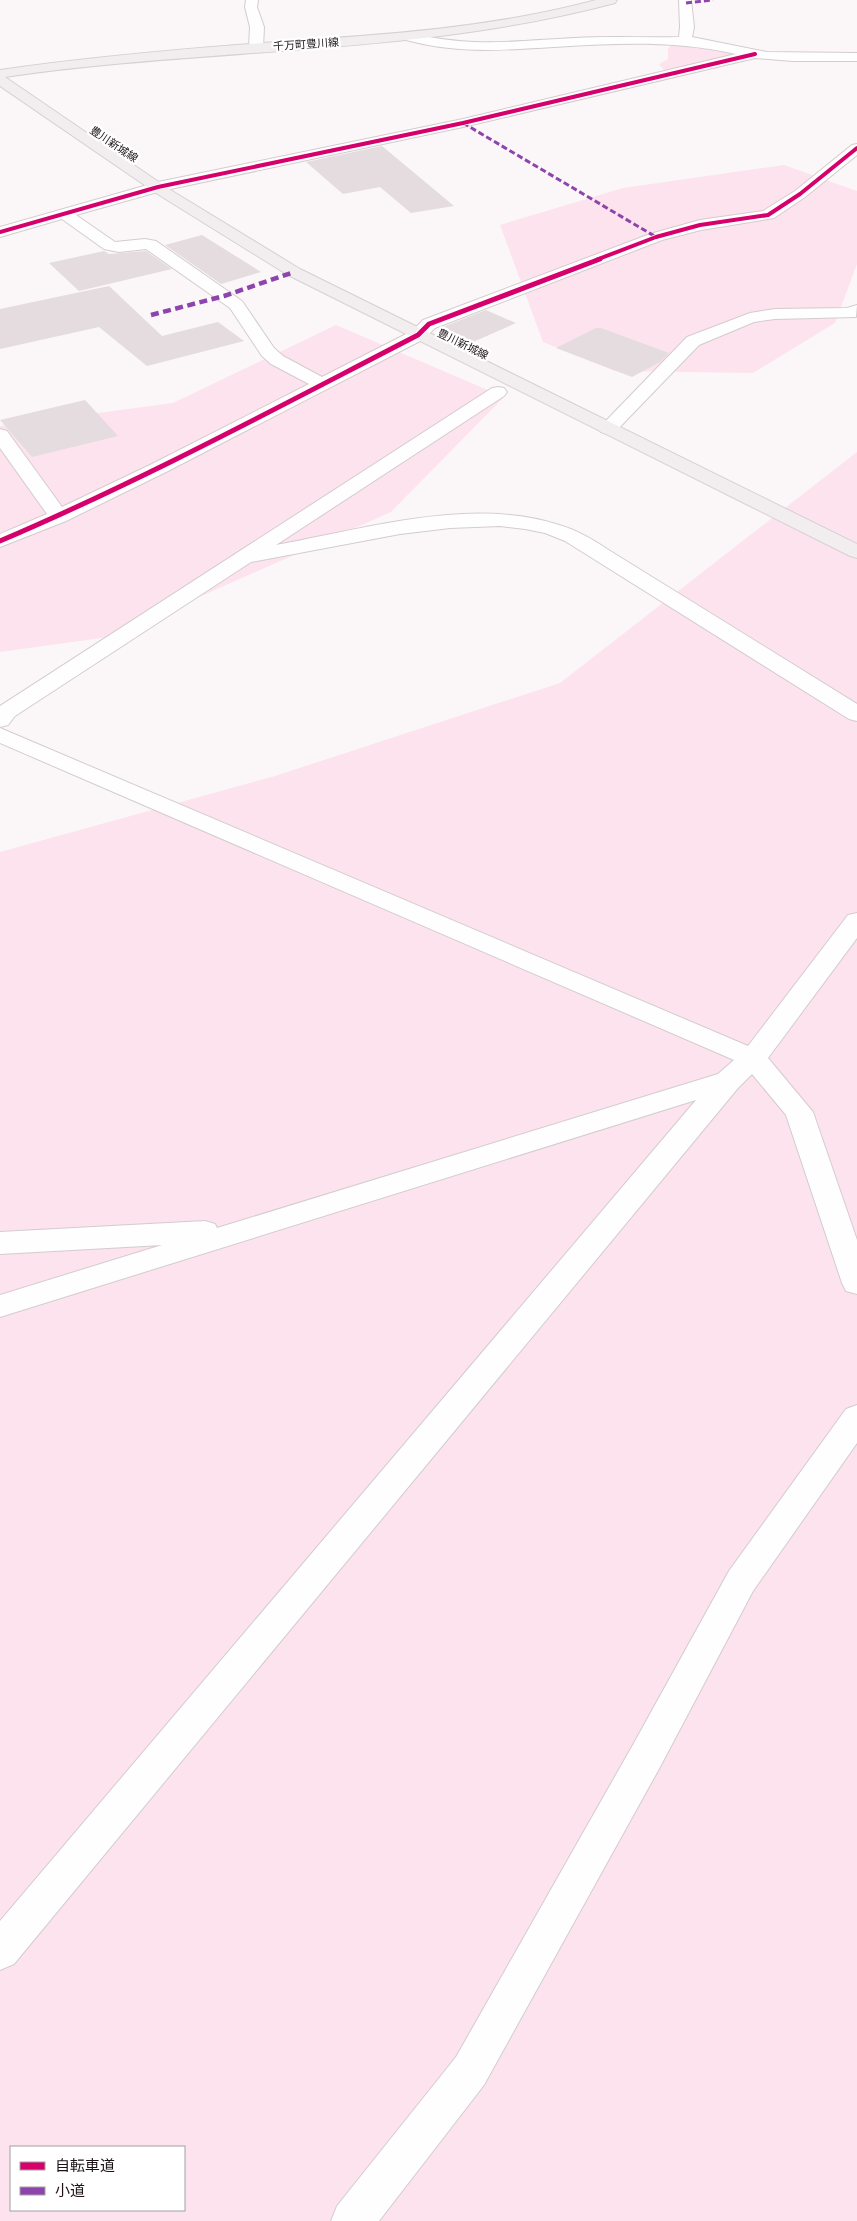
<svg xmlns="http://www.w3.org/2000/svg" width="857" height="2221" font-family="Bitter,'Noto Sans JP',serif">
  <rect width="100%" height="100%" fill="#fbf7f9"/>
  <g fill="#fde3ed" fill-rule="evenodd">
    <polygon points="685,42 743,55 665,72 659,64 668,59 668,49 672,44"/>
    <polygon points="784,165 857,191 857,264 835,323 753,373 615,371 543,342 500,225 623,188"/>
    <polygon points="336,325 504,397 391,512 109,637 0,652 0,426 173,403"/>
    <path d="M857,452V2221H0V852L275,776L560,683ZM11,2147H184V2210H11Z"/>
  </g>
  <g fill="#e4dcdf">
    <polygon points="382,146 454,206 411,213 380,187 343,194 306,162"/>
    <polygon points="202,235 261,272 221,284 165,245"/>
    <polygon points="104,251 109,254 146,251 172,269 79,291 49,263"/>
    <polygon points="109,286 162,336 218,322 244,341 147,366 99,327 0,349 0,309"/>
    <polygon points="486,310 516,323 473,342 440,328"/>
    <polygon points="596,328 601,328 669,353 660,362 632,377 556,348"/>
    <polygon points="85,400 118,436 32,457 0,420"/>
  </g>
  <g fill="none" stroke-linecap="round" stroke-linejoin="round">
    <defs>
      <g id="minor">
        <polygon points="246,0 258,0 257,7 264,27 263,48 256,52 249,48 250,27 245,7"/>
        <path d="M679,0H691L694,27L692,37L767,52L857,53V61H793L755,58L463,127L161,191L76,215L115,242L145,239L156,241L242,301L274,348L283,356L322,377L412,331L423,320L650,234L700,220L763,211L795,191L852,145L857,144V155L805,197L774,218L701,230L662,240L435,328L424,339L166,472L66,521L0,547V534L47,514L0,448V429L7,431L62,507L152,464L309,384L271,364L262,356L230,308L146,249L119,252L104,249L62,219L0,237V227L158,182L463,119L736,54C677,40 614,43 554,47C502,50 457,54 406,40L404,37L411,33C471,48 515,41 575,38C610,36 644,38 679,37L680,27Z"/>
        <polygon points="857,305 856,317 775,319 754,322 699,345 615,432 608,434 601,432 599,428 687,337 750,313 775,309 847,308"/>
        <path d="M498,387L504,388L507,392L504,396L276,545C364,529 472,496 559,525C577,530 592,539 607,549L857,704V721L849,719L565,541L545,533L525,529L500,526L450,528L400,534L251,562L15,716L8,725L0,727V706L492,388Z"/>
        <polygon points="0,728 748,1046 848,915 857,913 857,938 768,1058 813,1112 857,1240 857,1294 846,1291 842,1283 786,1115 752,1074 738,1088 14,1964 0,1970 0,1921 696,1100 0,1317 0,1295 162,1245 0,1254 0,1232 205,1221 215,1224 217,1228 718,1074 734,1060 0,743"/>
        <polygon points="857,1405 857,1443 753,1591 660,1767 484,2085 379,2221 331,2221 337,2206 456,2057 634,1743 729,1571 846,1409"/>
      </g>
      <path id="major" d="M596,0H617L615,3C417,56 208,47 5,77L169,189L300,269L857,544V558L850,556L288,275L159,195L0,86V70C96,56 193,48 290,41C393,34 496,27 596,0Z"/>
    </defs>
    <use href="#minor" stroke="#d3cccf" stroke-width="2"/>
    <use href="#major" stroke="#d4d1d2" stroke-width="2"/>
    <use href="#minor" fill="#fefefe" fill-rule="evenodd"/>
    <use href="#major" fill="#f2edef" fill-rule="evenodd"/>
    <g stroke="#8e44ad" stroke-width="3" stroke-dasharray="6 3" stroke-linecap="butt">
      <polyline points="686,3 713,0"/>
      <polyline points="463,123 656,237"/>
    </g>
    <polyline stroke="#8e44ad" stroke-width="4.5" stroke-dasharray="8 4.5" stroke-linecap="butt" points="151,315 224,296 294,272"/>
    <defs>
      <g id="cycleway-far1">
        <polyline points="0,232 158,187 463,123 755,54"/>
        <polyline points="596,260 656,237 700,225 768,215 800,194 857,148"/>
      </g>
      <path id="cycleway" d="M0,541C143,480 280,406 418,335L429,324L600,259"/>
    </defs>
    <use href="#cycleway-far1" stroke="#fff" stroke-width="5.5"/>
    <use href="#cycleway" stroke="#fff" stroke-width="7"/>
    <use href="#cycleway-far1" stroke="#d6006c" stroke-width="4"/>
    <use href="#cycleway" stroke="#d6006c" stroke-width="5"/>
  </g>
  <g text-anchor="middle" stroke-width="4.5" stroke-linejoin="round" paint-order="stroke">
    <g font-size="11" fill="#1c1215" stroke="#fff">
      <text transform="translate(306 44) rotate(-4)" y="4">千万町豊川線</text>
      <text transform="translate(114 144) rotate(34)" y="4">豊川新城線</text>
      <text transform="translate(463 344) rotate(26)" y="4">豊川新城線</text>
    </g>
  </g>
  <rect x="10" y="2146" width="175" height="65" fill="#ffffff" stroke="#a4a0a1"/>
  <rect x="20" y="2162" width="25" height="8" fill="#d6006c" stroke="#a4a0a1"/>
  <text x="55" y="2171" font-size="15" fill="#1c1215">自転車道</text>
  <rect x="20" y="2187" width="25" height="8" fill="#8e44ad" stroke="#a4a0a1"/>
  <text x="55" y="2196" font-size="15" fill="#1c1215">小道</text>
</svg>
